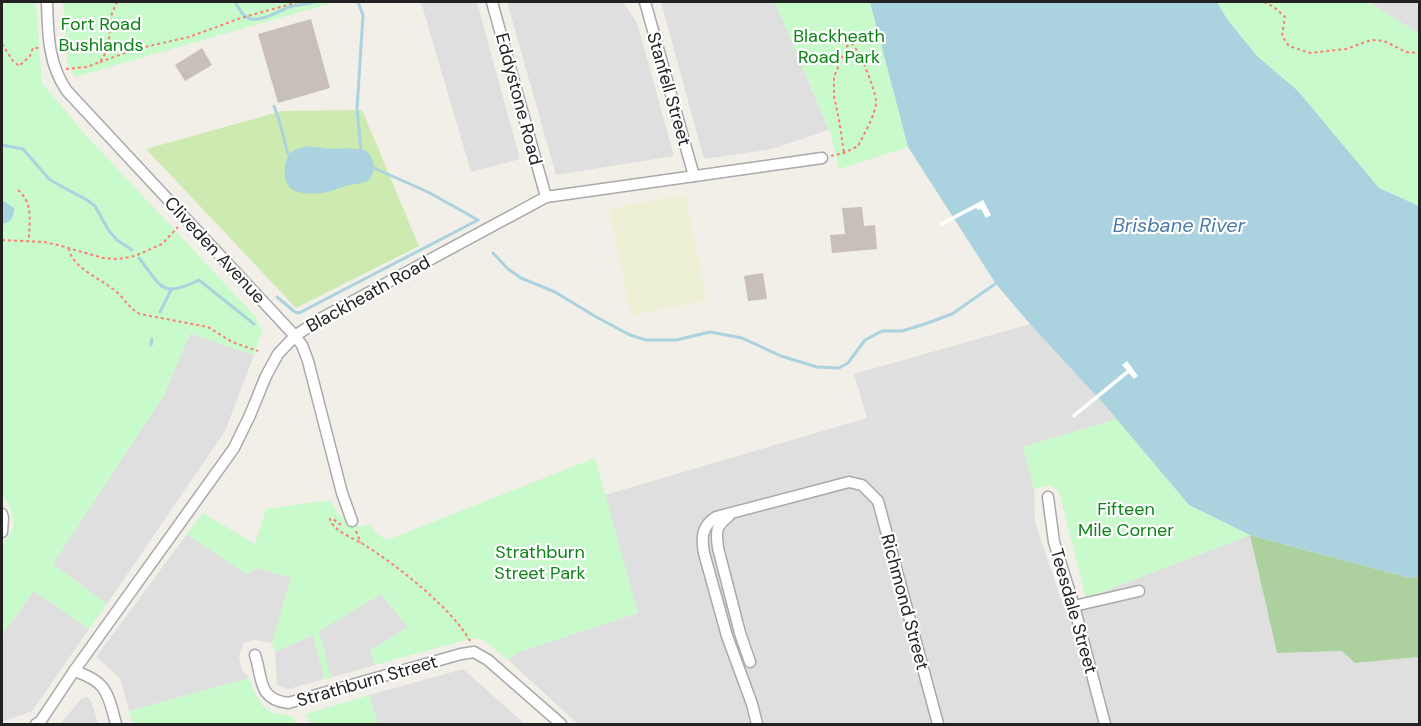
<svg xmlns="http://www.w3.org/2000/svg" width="1421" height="726" font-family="'DM Sans',sans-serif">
  <rect width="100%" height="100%" fill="#f2efe9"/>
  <g fill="#e0dfdf">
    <polygon points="421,2 477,2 520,159 471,172"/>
    <polygon points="507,2 623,2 637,23 674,156 556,175"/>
    <polygon points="661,2 775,2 829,130 772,149 704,159"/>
    <polygon points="1369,2 1419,2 1419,34"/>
    <polygon points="1030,324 1117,419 1023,447 1034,489 1035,522 1063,605 1086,598 1250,535 1277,653 1342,651 1356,663 1419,657 1419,724 578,724 508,660 519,652 638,613 605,495 867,418 854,374"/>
    <polygon points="190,333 254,355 225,431 107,604 53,564 163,397"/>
    <polygon points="187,534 246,574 257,568 291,578 272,643 255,640 245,642 241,649 239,656 242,670 249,678 129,711 120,678 96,657"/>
    <polygon points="34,591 89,629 32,711 2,722 2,635"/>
    <polygon points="381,594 408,627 370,651 375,665 333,677 330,675 319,631"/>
    <polygon points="313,635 324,676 322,680 288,689 277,685 275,652"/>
    <polygon points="463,669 525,724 378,724 369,695"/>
    <polygon points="85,697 88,697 91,701 98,724 60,724 81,699"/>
  </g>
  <polygon fill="#eef0d5" points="685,194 707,300 631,316 609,209"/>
  <polygon fill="#cdebb0" points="362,110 419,246 296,308 146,149 282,111"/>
  <polygon fill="#add19e" points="1250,535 1410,578 1419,576 1419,657 1355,663 1342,651 1277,653"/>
  <g fill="#c8facc">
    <path d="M2,2H36L42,83L82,131L256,317L262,332L254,355L190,333L163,397L53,564L107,604L89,629L34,591L2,635V546L14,526C12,514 10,503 2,495Z"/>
    <polygon points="63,2 335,2 75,77 69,67 67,60"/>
    <polygon points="775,2 870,2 908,147 839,169 831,134"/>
    <polygon points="1217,2 1369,2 1419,34 1419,206 1379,188 1298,91 1257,56 1227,19"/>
    <polygon points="1117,419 1189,505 1250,535 1086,598 1059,491 1050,485 1034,489 1023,447"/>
    <polygon points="595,458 638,613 519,652 508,660 484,640 473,638 375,665 370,651 408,627 381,594 319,631 330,674 333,677 322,680 324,676 313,635 275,652 272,643 291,578 257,568 246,574 187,534 203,513 255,544 266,509 330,500 338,514 360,527 370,524 377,534 387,540"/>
    <path d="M249,678C254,692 260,709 274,713C281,715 287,714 293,717L296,724H133L129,711Z"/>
    <polygon points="369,695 378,724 310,724 306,714"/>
  </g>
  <g fill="#aad3df">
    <polygon points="870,2 1217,2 1227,19 1257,56 1298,91 1379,188 1419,206 1419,576 1410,578 1250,535 1189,505 1109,410 1030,324 996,284 908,147"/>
    <path d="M307,146L331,149L351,148L367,151C375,161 377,171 368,181C361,184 353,184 345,186C328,192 324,195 304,193C302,193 298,192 295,191C281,186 282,158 293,151C297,148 303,148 307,146Z"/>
    <path d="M2,200L14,208C15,216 10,223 2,224Z"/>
  </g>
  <g fill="#fff">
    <polygon points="983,200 991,215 986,218 981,209 978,210 976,208 941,226 940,223"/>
    <polygon points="1127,361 1138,376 1134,379 1129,373 1074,418 1072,415 1127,370 1122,365"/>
  </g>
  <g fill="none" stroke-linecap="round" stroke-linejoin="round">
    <g stroke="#aad3df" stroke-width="3">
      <path d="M235,2C239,8 243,18 251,19C264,21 278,11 289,7C297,5 306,4 314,2"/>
      <polyline points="358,2 363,15 357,109 361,151"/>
      <polyline points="274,106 280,123 287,151 290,158"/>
      <polyline points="2,145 23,149 50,180 87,200 95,206 109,231 117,240 132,250"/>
      <polyline points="493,253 508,269 521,278 555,292 598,318 630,335 646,340 676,340 710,332 742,338 781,356 817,367 839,368 848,363 865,340 882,331 902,331 925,324 952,314 998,282"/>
      <path d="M139,258C162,287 161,299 199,280L254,324"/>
      <polyline points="277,297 295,312 299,313 478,220 428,192 374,168 371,168"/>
      <polyline points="160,312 171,290"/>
      <polyline points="151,345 152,339"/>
    </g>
  </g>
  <g fill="#c7bfb8">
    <polygon points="311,19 330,88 278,103 258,34"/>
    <polygon points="202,48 212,65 185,81 175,65"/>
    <polygon points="862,207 864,226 875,225 877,249 832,253 830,235 845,234 842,208"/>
    <polygon points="763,273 767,299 748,301 744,276"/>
  </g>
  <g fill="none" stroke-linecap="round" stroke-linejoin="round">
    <defs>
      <g id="street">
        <path d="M47,2C48,34 48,64 67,91L295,336L302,345L308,361L342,493L352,521"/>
        <polyline points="492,2 546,197"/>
        <polyline points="645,2 694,176"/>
        <polyline points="1048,497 1054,542 1074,606 1105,724"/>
        <polyline points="2,514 3,518 2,532"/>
        <path d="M729,516C715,527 716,531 718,548L740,633L750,662"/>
        <polyline points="1074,606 1139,591"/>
        <path d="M255,655C263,678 257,699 288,703L461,654L474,652L488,660L561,724"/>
        <path d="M74,671C107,681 108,694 116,724"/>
        <polyline points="36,724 40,722 74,671 234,448 250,415 266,376 278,354 295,336 320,319 546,197 822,158"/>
        <path d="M757,724L752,704L727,636L704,553C701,537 702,526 716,517L849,482L862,485L878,501L938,724"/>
      </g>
    </defs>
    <use href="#street" stroke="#a9a9a9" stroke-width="13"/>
    <g stroke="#fa8072" stroke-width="2" stroke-dasharray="3 3" stroke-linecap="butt">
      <polyline points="1264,2 1274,7 1285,17 1282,36 1289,46 1310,53 1346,49 1371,40 1384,41 1406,52 1420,53"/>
      <polyline points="2,44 13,61 19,66 30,56 33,48 39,48"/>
      <polyline points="100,62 136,49 189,37 241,18 298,2"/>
      <polyline points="66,69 87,67 100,62 108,49 111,16 117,2"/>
      <path d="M831,156L844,153L858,146C863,136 877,112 876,101C875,89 860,51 852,44L847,46L834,77V96L839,120L844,153"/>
      <path d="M18,190C34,204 29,222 29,241"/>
      <polyline points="2,240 44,242 58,245 103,258 118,259 135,256 162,244 178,227"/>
      <path d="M69,248C71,269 107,281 120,295C127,303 131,309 140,314L208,327L232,342L258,351"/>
      <path d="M341,525L333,519H330C333,531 353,538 363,544C394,563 453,609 470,641"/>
      <polyline points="356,531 361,543"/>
    </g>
    <use href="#street" stroke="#fff" stroke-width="10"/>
  </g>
  <g text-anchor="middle" stroke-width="4.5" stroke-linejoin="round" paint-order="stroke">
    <g font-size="18" fill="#0c8416" stroke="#fff">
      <text x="101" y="30">Fort Road<tspan x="101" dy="21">Bushlands</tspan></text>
      <text x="839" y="42">Blackheath<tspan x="839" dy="21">Road Park</tspan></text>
      <text x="1126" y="515">Fifteen<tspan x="1126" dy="21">Mile Corner</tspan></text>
      <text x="540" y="558">Strathburn<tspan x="540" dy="21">Street Park</tspan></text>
    </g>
    <g font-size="18" fill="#222" stroke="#fff">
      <text transform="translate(669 89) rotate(74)" y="6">Stanfell Street</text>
      <text transform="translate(519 99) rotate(75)" y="6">Eddystone Road</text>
      <text transform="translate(215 250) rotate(47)" y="6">Cliveden Avenue</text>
      <text transform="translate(368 294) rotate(-29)" y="6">Blackheath Road</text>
      <text transform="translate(905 602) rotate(75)" y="6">Richmond Street</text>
      <text transform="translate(1074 611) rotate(74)" y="6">Teesdale Street</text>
      <text transform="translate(367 681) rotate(-16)" y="6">Strathburn Street</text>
    </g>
    <g font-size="20" font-style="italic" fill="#4a7aab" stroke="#fff">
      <text x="1179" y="232">Brisbane River</text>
    </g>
  </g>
  <rect width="1421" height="726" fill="none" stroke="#222222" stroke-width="6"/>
</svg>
